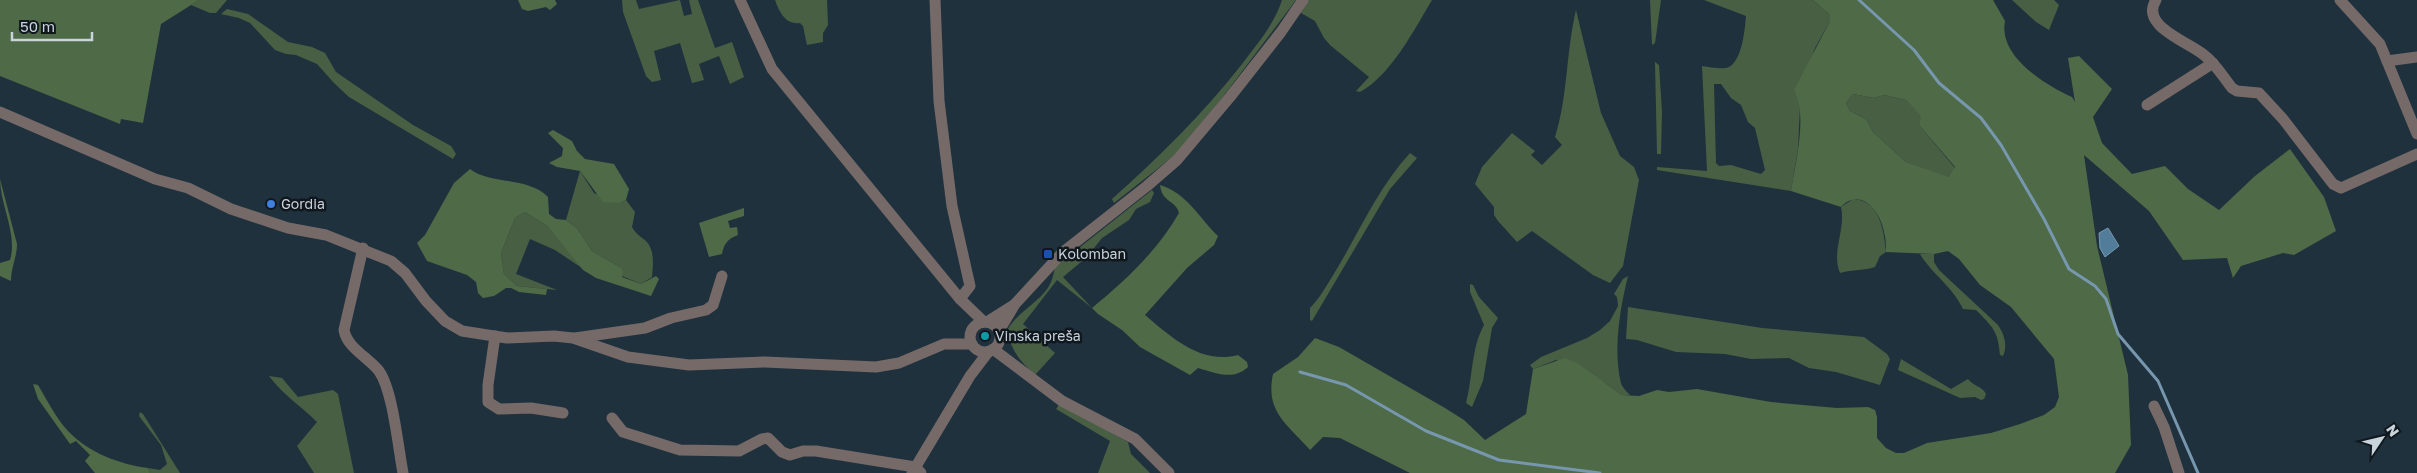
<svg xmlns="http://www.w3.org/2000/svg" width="2417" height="473" font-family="'Golos Text',sans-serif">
  <rect width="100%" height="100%" fill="#20313e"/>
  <g fill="#495f43" fill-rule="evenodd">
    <polygon points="199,0 227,0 216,13 210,13 191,5"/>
    <polygon points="622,0 636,0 639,9 680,0 684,16 692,14 689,0 698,0 715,48 732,42 744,77 730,84 719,56 699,64 704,80 692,83 680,43 654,51 661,80 652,82 646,76 623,12"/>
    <path d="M775,0H827L828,25L823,33V42L807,45L803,26L800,23C785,25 779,11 775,0Z"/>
    <path d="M1282,0H1296L1222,98L1175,155L1114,203L1112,199C1160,156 1202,115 1242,64C1257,44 1274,25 1282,0Z"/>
    <path d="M1308,0H1432C1414,30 1391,75 1360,92L1356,91L1369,77L1330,45L1324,38L1315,21L1301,13Z"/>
    <polygon points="1650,0 1661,0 1655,43 1652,45"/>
    <path d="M1704,0H1813L1830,15V21L1815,48L1798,97L1800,107L1798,149L1791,191L1657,170V167L1707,171L1702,66C1710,67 1718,69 1726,68C1742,65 1745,28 1746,16ZM1714,84H1721L1731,98L1741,105L1748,122L1755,128L1765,170L1761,174L1731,165L1719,166L1716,163Z"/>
    <polygon points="2012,0 2054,0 2059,5 2049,30 2036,22"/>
    <polygon points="227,9 248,14 288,42 312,47 325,53 336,72 413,125 451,146 456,154 453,159 349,97 334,83 317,64 296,55 286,54 275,50 250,23 239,18 221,14"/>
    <path d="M1576,10L1601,113L1620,156L1634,167L1639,180L1623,266L1610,283L1593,275L1532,231L1517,242L1498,221L1494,215V207L1475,184L1482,167L1512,133L1535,151L1531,155L1542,165L1562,145L1555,137C1568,96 1566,52 1576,10Z"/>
    <polygon points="1655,62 1659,65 1662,112 1661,154 1657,154"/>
    <polygon points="1853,94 1874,98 1884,95 1906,100 1922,116 1919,125 1955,168 1947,178 1906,162 1873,132 1866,119 1850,111 1846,103"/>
    <path d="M1410,153L1417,158L1390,189L1312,321L1310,320V308C1319,299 1325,288 1332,277C1358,235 1377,189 1410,153Z"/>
    <path d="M580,171L594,193L620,203L626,200L635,212L632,227C636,234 640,236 646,241C655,250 653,265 652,277L641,284L622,276L620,267L592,251L577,228L566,220Z"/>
    <path d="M1152,190L1154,193L1150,202L1136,209L1129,220L1102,238L1087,257L1063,277L1092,308L1057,280L1023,324L1055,353L1035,375C1021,362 1009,349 1008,329C1018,311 1043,301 1051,282C1053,278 1054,271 1055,267Z"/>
    <path d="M1853,199C1880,200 1884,231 1886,252L1880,256L1875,267C1864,271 1853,269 1840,273C1831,251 1846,230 1841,207Z"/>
    <polygon points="525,212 547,226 582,268 555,250 530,239 516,274 557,290 517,286 504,274 501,253 515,218"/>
    <path d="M1920,254H1934V262L1939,270L1998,325C2004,334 2008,345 2003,356L2000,355C1998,331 1993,327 1976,310L1963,309C1953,287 1932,274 1920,254Z"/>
    <path d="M1628,276C1620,309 1613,349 1621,383C1622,387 1627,392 1630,395H1622L1605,383L1556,360L1533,369L1530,365L1541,357L1587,338L1600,330L1610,321L1618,306L1617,297L1614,294L1623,279Z"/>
    <path d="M1470,284L1473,285L1479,297L1498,318L1492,328L1483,381L1472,407L1466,403C1473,377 1471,348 1484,325L1470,292Z"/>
    <polygon points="1628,307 1762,328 1864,337 1887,354 1890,359 1880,385 1836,372 1809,368 1789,358 1751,359 1725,354 1676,352 1637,340 1626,339"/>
    <path d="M1901,359L1951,389L1968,379C1973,386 1982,386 1986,394L1984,399L1981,400L1975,397L1960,398L1898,370Z"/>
    <path d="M269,376L282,378L298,397L333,390L338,394L354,473H314L297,446L317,422C300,405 284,396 269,376Z"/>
    <polygon points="1060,403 1128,442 1131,454 1150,473 1098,473 1110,441 1056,409"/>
    <polygon points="140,412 143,414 180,473 150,473 148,468 160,470 167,464 161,445 139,416"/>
  </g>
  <g fill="#4e6a46" fill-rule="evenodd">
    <polygon points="0,0 199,0 161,24 143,123 121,119 120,124 0,76"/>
    <polygon points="518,0 555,0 557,4 550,10 546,7 528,11 522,9"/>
    <path d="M1813,0H1993L2005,21C1998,56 2045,85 2072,97L2075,102L2068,58L2079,56L2112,89L2093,117L2102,143L2132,174L2165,166L2188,189L2219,210L2255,176L2290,149L2324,197L2336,231L2294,255L2283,253L2241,266L2233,278L2227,258L2183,260L2149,211L2084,155L2097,246L2128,375L2131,445L2115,473H1410L1340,438L1323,437L1310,450C1287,424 1265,412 1273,374L1298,357L1315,338L1339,347L1445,408L1464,420L1485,440L1526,414L1533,369L1565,358L1577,363L1622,395L1639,396L1657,390L1669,392L1697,389L1771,402L1837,408L1868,407L1875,410L1877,417V438L1886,448L1896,453H1904L1927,443L1991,433L2020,424L2044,415L2055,407L2059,397L2054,359L2011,307L1980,285L1959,259L1948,251L1934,254L1886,252C1886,246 1886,239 1884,232C1881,213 1861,186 1841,207L1791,191C1795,165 1808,114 1794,90L1830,21V15ZM1853,94L1874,98L1884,95L1906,100L1921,116L1919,125L1955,167L1948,177L1906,162L1873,132L1866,119L1850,111L1846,103Z"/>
    <polygon points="553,130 572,141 577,151 585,159 614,164 629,189 626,200 620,203 603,202 580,171 557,167 549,163 562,156 563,148 548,133"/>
    <path d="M470,169C490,185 528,176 548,197L549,214L556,219L566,220L577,228L592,251L620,267L623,271L622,277L641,284L656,276L659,279L651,296L596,278L583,270L547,226L525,212L515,218L501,253L504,274L517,286L547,289L546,295L519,292L511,288H506L494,296L483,298L478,293L476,282L467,275L427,261L417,243L425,235L454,183Z"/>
    <path d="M0,179L17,244C17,257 11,267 11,281L0,276V263L10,260C18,235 0,205 0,179Z"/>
    <path d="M1160,185C1187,193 1199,218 1218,236L1214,245L1187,268L1145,315C1171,337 1201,365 1238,355L1247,362L1248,367C1233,381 1216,373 1198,368L1190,375L1140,347L1122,330L1098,314L1092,308C1126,280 1157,251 1179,213C1176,200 1162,203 1160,185Z"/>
    <path d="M744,208V216L728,221L730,228L737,227L738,235C728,239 724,243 722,254L709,257L699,223Z"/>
    <path d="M33,384L38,385C47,400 56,418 68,431C89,453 119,464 148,468L150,473H95L85,461L90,455L76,441L70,444L38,399Z"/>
  </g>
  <polygon fill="#527d9a" stroke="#7697ae" points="2108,228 2119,246 2105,257 2100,248 2099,233"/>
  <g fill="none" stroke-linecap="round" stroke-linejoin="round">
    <g stroke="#7697ae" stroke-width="3">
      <polyline points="1859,0 1914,50 1939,83 1981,118 2001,145 2044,219 2069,269 2095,286 2106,299 2118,334 2158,381 2198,473"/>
      <polyline points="1300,372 1346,385 1426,431 1499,460 1600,473"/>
    </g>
    <g stroke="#766a69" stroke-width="11">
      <polyline points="740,0 772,69 960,299 984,322"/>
      <polyline points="935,0 939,101 952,206 970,286 960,299"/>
      <path d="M2156,0C2139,26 2189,42 2204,55C2216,64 2223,77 2232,88L2237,91L2259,93L2283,119L2333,184L2341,188L2417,154"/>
      <polyline points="2340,0 2380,44 2417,134"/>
      <polyline points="2387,61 2417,57"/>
      <polyline points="2147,105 2213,63"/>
      <polyline points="0,112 155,179 188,188 231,209 288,228 326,235 391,261 405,273 426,301 445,321 462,331 507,338 554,336 573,338 628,357 689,365 765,362 876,367 899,363 944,344 972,344"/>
      <path d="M363,248L344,330C347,348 368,357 379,371C393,391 398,447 403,473"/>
      <polyline points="987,322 1014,305"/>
      <circle cx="985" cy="337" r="15"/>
      <polyline points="999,331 1015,304 1063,252 1147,186 1177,160 1230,97 1281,32 1303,0"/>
      <polyline points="495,336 488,385 488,402 499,409 531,408 563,413"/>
      <polyline points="575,338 645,328 671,318 706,310 713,305 722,276"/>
      <polyline points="993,349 1062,401 1135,439 1169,473"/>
      <polyline points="2154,406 2164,427 2179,473"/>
      <polyline points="612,418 623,432 680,450 739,451 762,439 768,438 782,452 790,455 803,451 816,451 915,467 921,473"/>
      <polyline points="912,473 970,376 989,351"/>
    </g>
  </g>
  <circle fill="#3f7fe0" stroke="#10181e" stroke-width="2" cx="271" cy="204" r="5"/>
  <rect fill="#1a4fb4" stroke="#10181e" stroke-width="2" x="1043" y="249" width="10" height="10" rx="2.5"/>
  <circle fill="#0f9aa8" stroke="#10181e" stroke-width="2" cx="985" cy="336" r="5"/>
  <g text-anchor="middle" stroke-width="5" stroke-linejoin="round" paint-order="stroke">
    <g font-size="14" fill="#c9d3dc" stroke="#10181e" text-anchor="start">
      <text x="281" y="209">Gordia</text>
      <text x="1058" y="259">Kolomban</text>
      <text x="995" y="341">Vinska preša</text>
    </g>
  </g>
  <g transform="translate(2382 438) rotate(55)" stroke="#10181e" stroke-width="4" paint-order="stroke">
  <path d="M0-4L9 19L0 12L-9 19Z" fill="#c9d3dc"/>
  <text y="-8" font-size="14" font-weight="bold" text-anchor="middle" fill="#c9d3dc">N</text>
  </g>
  <path d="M12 32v8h80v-8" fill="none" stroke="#c9d3dc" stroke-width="2.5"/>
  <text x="20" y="32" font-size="15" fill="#c9d3dc" stroke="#10181e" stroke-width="4" paint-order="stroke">50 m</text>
</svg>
